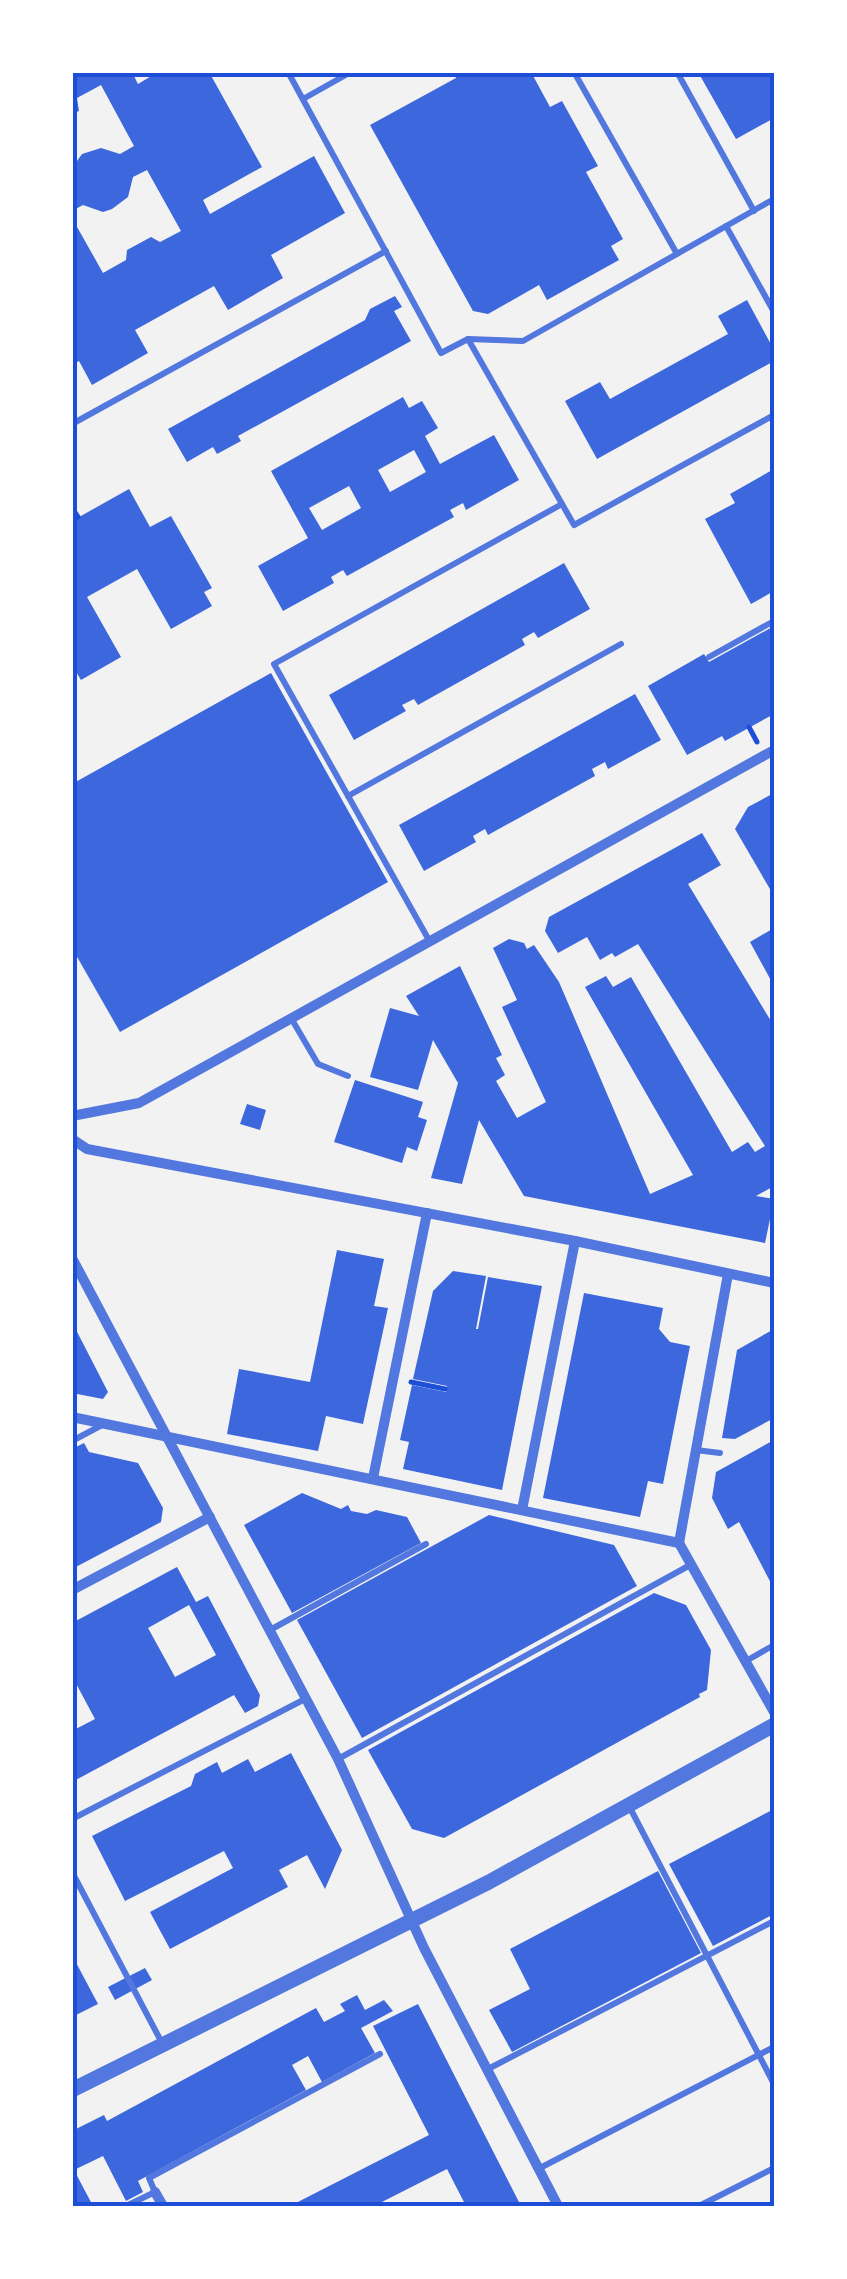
<svg xmlns="http://www.w3.org/2000/svg" width="847" height="2279" font-family="Ubuntu,sans-serif">
  <rect width="100%" height="100%" fill="#f2f2f2"/>
  <g fill="#3d67dc" fill-rule="evenodd">
    <polygon points="72,72 132,72 138,84 158,72 209,72 262,167 203,200 210,214 314,156 345,213 271,255 283,278 228,310 214,286 135,330 148,353 92,385 79,361 72,365 72,218 103,273 126,260 127,250 151,237 160,242 181,231 147,170 133,177 128,197 112,209 103,212 83,205 72,211 72,168 82,154 101,148 120,154 134,146 101,85 77,98 79,111 72,114"/>
    <polygon points="453,72 531,72 550,107 562,101 598,166 586,172 623,239 611,246 619,260 547,300 539,285 488,314 473,311 370,125 456,78"/>
    <polygon points="698,72 774,72 774,118 736,139"/>
    <polygon points="395,296 402,307 394,311 411,341 238,436 241,441 217,454 213,447 187,462 168,429 365,320 370,309"/>
    <polygon points="747,300 774,350 774,361 597,459 565,401 600,382 610,399 728,334 718,316"/>
    <path d="M403,397L409,408L422,401L438,428L425,436L440,464L494,435L519,480L466,510L463,503L450,510L454,517L347,576L343,570L331,577L334,583L283,611L258,566L308,538L271,471ZM414,450L426,472L390,492L378,470ZM349,486L361,508L322,530L309,508Z"/>
    <polygon points="774,469 774,591 751,604 705,519 735,503 730,494"/>
    <polygon points="129,489 150,527 171,516 212,588 204,592 212,606 171,629 137,569 87,597 121,657 81,680 72,665 72,521"/>
    <polygon points="564,563 590,609 538,638 534,632 522,639 525,645 418,705 414,699 402,705 406,711 354,740 329,695"/>
    <polygon points="774,626 774,714 725,741 722,736 687,755 648,686 704,654 709,662"/>
    <polygon points="271,673 388,882 120,1032 72,948 72,784"/>
    <polygon points="635,694 661,740 608,769 605,762 592,769 595,776 488,835 485,829 473,836 476,842 424,871 399,825"/>
    <polygon points="774,793 774,896 735,829 748,807"/>
    <polygon points="702,833 721,865 688,884 774,1026 774,1186 756,1196 774,1199 774,1220 770,1219 765,1243 524,1196 479,1120 462,1184 431,1178 458,1083 433,1040 418,1090 370,1077 390,1008 419,1016 406,996 460,966 502,1055 496,1058 505,1075 496,1081 517,1118 546,1102 502,1007 517,1000 493,948 509,939 524,943 527,949 534,945 559,982 650,1194 693,1175 585,987 606,976 613,987 631,977 732,1152 748,1142 755,1152 765,1146 638,944 615,957 612,953 600,960 587,937 558,953 545,931 549,917"/>
    <polygon points="774,928 774,986 750,942"/>
    <polygon points="355,1080 423,1102 418,1117 427,1120 417,1151 407,1147 402,1163 334,1142"/>
    <polygon points="247,1104 266,1110 260,1130 240,1124"/>
    <polygon points="337,1250 384,1259 374,1306 388,1308 363,1424 326,1416 318,1451 227,1434 239,1369 310,1382"/>
    <polygon points="453,1271 486,1276 476,1329 478,1329 488,1277 542,1286 502,1490 403,1469 409,1442 400,1440 412,1385 446,1392 447,1386 413,1379 433,1291"/>
    <polygon points="584,1293 663,1308 659,1329 670,1342 690,1346 663,1484 648,1481 640,1517 543,1498"/>
    <polygon points="72,1322 108,1392 103,1399 72,1393"/>
    <polygon points="774,1329 774,1418 735,1439 722,1438 737,1350"/>
    <polygon points="774,1440 774,1589 739,1522 728,1529 712,1498 716,1472"/>
    <polygon points="84,1443 89,1452 138,1463 163,1508 161,1522 72,1569 72,1449"/>
    <polygon points="302,1493 341,1509 348,1505 351,1511 367,1514 376,1510 407,1517 421,1543 292,1613 244,1525"/>
    <polygon points="489,1515 614,1545 637,1586 362,1738 297,1620"/>
    <path d="M177,1567L196,1602L208,1596L260,1695L258,1706L245,1713L234,1695L72,1782V1731L95,1719L72,1676V1623ZM189,1605L216,1655L175,1677L148,1628Z"/>
    <polygon points="654,1593 686,1605 711,1650 707,1690 699,1694 700,1697 444,1838 412,1829 368,1750"/>
    <polygon points="291,1753 342,1850 325,1889 307,1855 279,1870 288,1887 170,1949 150,1912 233,1868 224,1851 125,1901 92,1836 191,1786 195,1774 217,1762 222,1773 248,1759 255,1772"/>
    <polygon points="774,1809 774,1914 713,1946 669,1864"/>
    <polygon points="658,1871 701,1953 512,2052 489,2010 530,1989 510,1949"/>
    <polygon points="72,1955 98,2004 72,2017"/>
    <polygon points="145,1968 152,1980 115,2000 108,1987"/>
    <polygon points="357,1995 365,2010 384,2000 393,2011 361,2028 375,2053 322,2082 308,2056 292,2065 306,2090 138,2181 143,2192 126,2201 103,2156 74,2170 93,2206 72,2206 72,2131 104,2115 107,2121 316,2008 324,2022 345,2011 340,2004"/>
    <polygon points="418,2004 521,2206 466,2206 447,2169 374,2206 290,2206 429,2135 373,2026"/>
  </g>
  <g fill="none" stroke-linecap="round" stroke-linejoin="round">
    <g stroke="#1d4ed8" stroke-width="5">
      <polyline points="72,508 78,517"/>
      <polyline points="749,727 757,742"/>
      <polyline points="411,1382 445,1389"/>
    </g>
    <g stroke="#5277de" stroke-width="6">
      <polyline points="288,72 441,353 468,339 523,341 774,199"/>
      <polyline points="574,72 677,254"/>
      <polyline points="677,72 754,211"/>
      <polyline points="303,99 351,72"/>
      <polyline points="726,226 774,312"/>
      <polyline points="468,339 574,525 774,415"/>
      <polyline points="72,424 386,251"/>
      <polyline points="709,657 774,621"/>
      <polyline points="348,796 621,644"/>
      <polyline points="430,942 274,664 562,504"/>
      <polyline points="291,1018 318,1064 348,1076"/>
      <polyline points="72,1441 102,1425"/>
      <polyline points="696,1450 720,1453"/>
      <polyline points="270,1630 426,1544"/>
      <polyline points="746,1661 774,1645"/>
      <polyline points="338,1759 692,1564"/>
      <polyline points="629,1806 774,2084"/>
      <polyline points="72,1819 307,1698"/>
      <polyline points="72,1872 162,2043"/>
      <polyline points="488,2069 774,1921"/>
      <polyline points="538,2169 774,2047"/>
      <polyline points="126,2206 155,2192 149,2178 380,2054"/>
      <polyline points="699,2206 774,2168"/>
    </g>
    <g stroke="#5277de" stroke-width="10">
      <polyline points="72,1116 139,1103 774,750"/>
      <polyline points="72,1139 87,1149 575,1241 774,1283"/>
      <polyline points="72,1258 338,1759 424,1948 558,2206"/>
      <polyline points="72,1417 679,1543 774,1712"/>
      <polyline points="373,1478 427,1213"/>
      <polyline points="522,1510 575,1241"/>
      <polyline points="679,1543 728,1274"/>
      <polyline points="72,1590 210,1517"/>
      <polyline points="155,2192 163,2206"/>
    </g>
    <polyline stroke="#5277de" stroke-width="15" points="72,2090 489,1882 774,1725"/>
  </g>
  <rect width="847" height="2279" fill="none" stroke="#ffffff" stroke-width="150"/>
  <rect x="75" y="75" width="697" height="2129" fill="none" stroke="#1d4ed8" stroke-width="4"/>
</svg>
